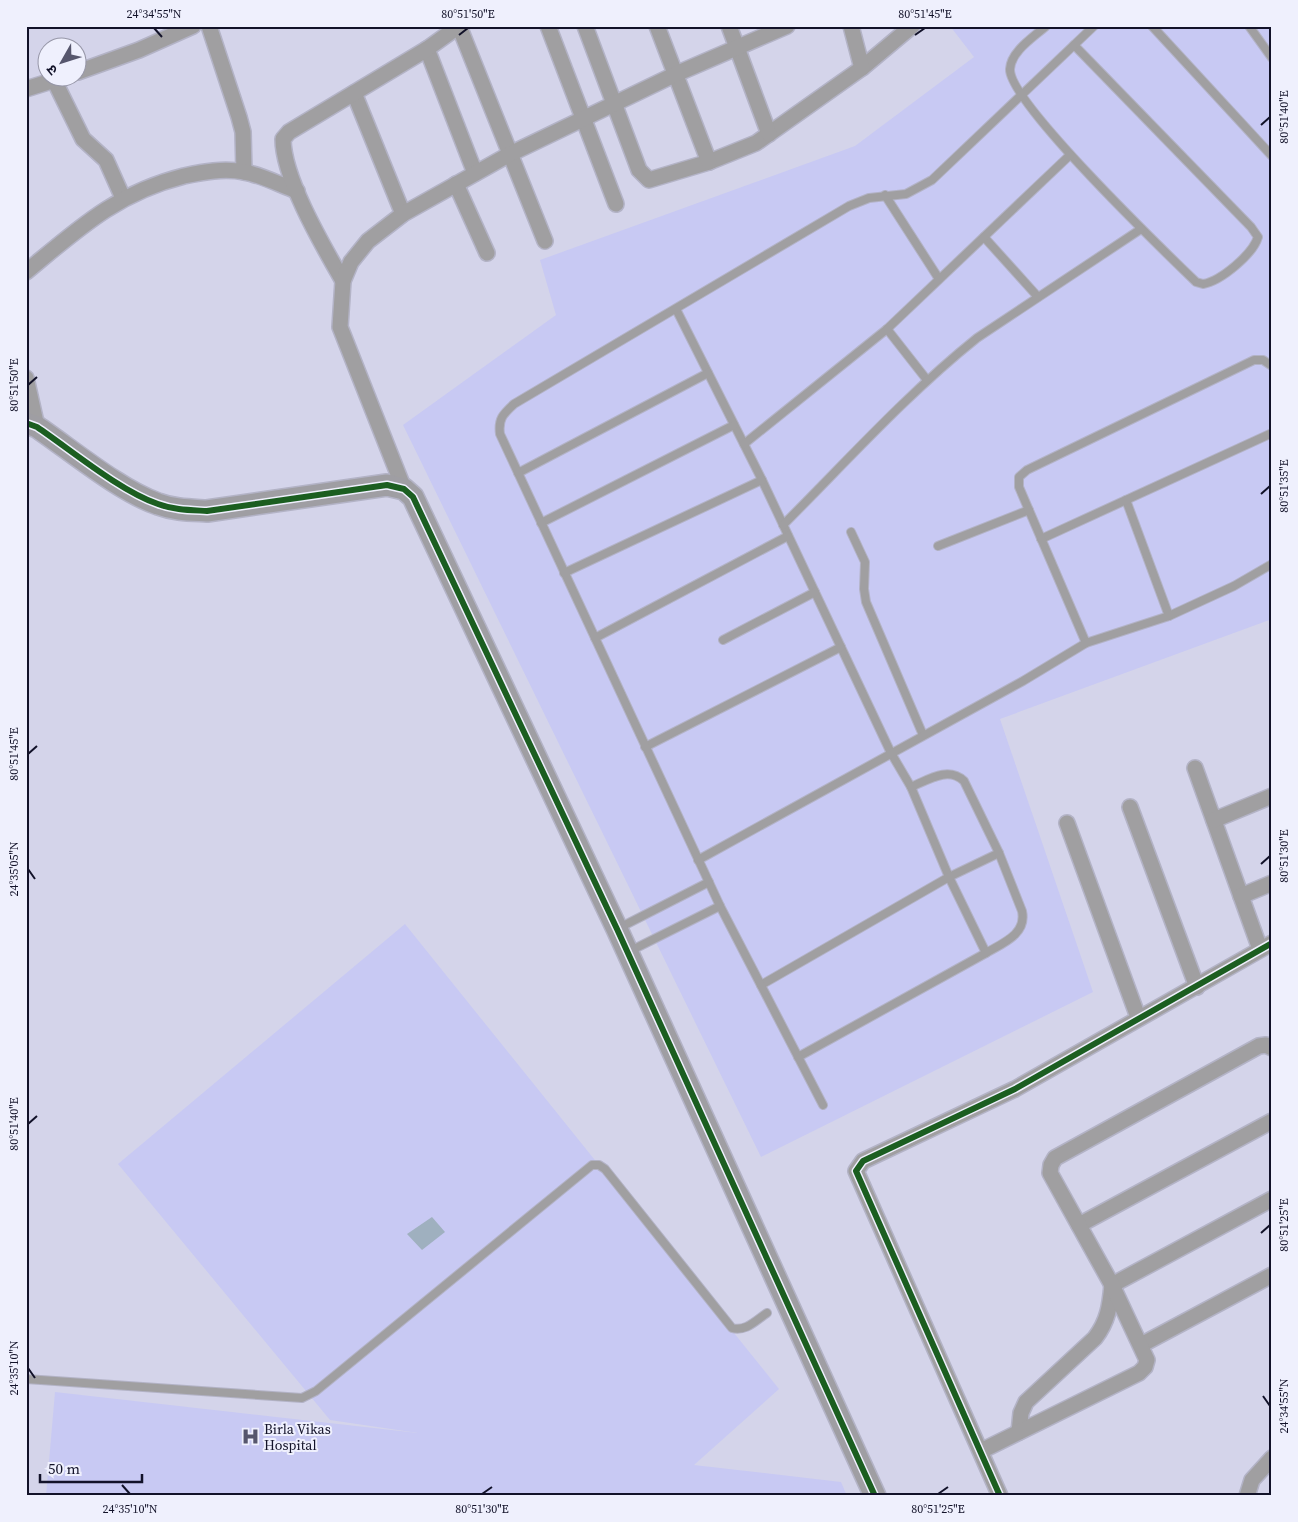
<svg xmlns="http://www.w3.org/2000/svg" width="1298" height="1522" font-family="'Source Serif 4','Noto Sans Devanagari',serif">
  <rect width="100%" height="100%" fill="#d4d4ea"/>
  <g fill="#c8c9f3">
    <polygon points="950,26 1272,26 1272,619 1000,719 1093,992 761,1157 403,425 556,315 540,260 855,146 974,57"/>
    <polygon points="405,924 779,1389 694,1465 841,1482 847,1496 46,1496 55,1392 418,1433 330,1420 118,1164"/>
  </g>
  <polygon fill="#9fb0bf" points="432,1217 445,1232 422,1250 407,1234"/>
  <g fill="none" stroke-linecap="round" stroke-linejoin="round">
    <defs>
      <g id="lane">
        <path d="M1046,26C1034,37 1011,51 1010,69C1008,101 1166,253 1196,282L1203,284C1221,281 1253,254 1258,237L1251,227L1074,45"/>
        <polyline points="1152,26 1272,156"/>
        <polyline points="1249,26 1272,58"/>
        <polyline points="885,195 939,279"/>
        <polyline points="984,237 1038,297"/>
        <polyline points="676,309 762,480 891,753 911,787 949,877 986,953"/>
        <polyline points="887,329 927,380"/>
        <polyline points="744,444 887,329 1070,155"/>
        <polyline points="518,473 708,373"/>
        <polyline points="1126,500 1169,616"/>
        <polyline points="541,523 734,425"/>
        <path d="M783,525C846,462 907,394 977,338L1141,229"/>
        <polyline points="851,532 865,562 864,589 866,602 923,735"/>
        <polyline points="1041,539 1272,433"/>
        <polyline points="938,546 1029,510"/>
        <polyline points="564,573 762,480"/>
        <polyline points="595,638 788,536"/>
        <polyline points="723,640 815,592"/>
        <polyline points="1086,643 1019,487 1019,477 1027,470 1254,360 1263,360 1272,366"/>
        <polyline points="645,747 841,647"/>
        <polyline points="698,860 1023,681 1086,643 1169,616 1234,586 1272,564"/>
        <polyline points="619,928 709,882"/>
        <polyline points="630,951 720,906"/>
        <polyline points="761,985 949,877 999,853"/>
        <path d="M798,1057L986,953C1003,943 1027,934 1022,911L999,853L964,781C948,766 928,780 911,787"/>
        <path d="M823,1105L720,906L500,434C498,419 503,414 514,404L849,206L869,198L906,194L932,180L1094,26"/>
        <path d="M26,1379L302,1398L316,1391L592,1165H599L605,1169L732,1328C746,1332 756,1320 767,1313"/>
      </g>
      <g id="street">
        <polyline points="209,26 239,117 243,132 244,172"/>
        <polyline points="459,26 545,241"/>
        <polyline points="548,26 616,204"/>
        <polyline points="585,26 639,170 649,180 709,162 756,143 862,68 912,26"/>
        <polyline points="657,26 709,162"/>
        <polyline points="729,26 769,134"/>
        <polyline points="851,26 862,68"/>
        <polyline points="427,49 475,173"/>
        <polyline points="78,72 139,50 193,26"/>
        <polyline points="54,80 83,139 106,160 123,198"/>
        <polyline points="26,89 61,78"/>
        <polyline points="354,93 403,214"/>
        <polyline points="456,184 487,253"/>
        <path d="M26,272C78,229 116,193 184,176C203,172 224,168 244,172C262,175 280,185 297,191"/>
        <path d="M343,281C323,246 283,178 283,139L289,132L427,49L459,26"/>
        <polyline points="26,378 37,427"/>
        <polyline points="404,489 340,327 343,281 351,262 368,241 403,214 510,154 676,74 787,26"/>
        <polyline points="1195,768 1260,949"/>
        <polyline points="1130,807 1197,987"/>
        <polyline points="1214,820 1272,796"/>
        <polyline points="1067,823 1138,1017"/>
        <polyline points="1241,896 1272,883"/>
        <polyline points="1079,1225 1272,1121"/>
        <polyline points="1141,1345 1272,1275"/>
        <path d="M1019,1432L1021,1413L1026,1402L1095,1338C1108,1321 1110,1306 1112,1285L1272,1199"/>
        <polyline points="981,1451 1139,1373 1145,1367 1147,1360 1112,1285 1050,1173 1051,1165 1055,1158 1259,1046 1266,1045 1272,1048"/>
        <polyline points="1000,1496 856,1171 863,1161 1015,1089 1272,943"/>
        <polyline points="1247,1496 1252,1480 1272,1458"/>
      </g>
      <path id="secondary" d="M26,423L37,427C71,450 120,491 158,504C174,510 190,510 207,511L387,485L404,489L413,497L617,929L875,1496"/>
    </defs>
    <use href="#lane" stroke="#b3b3c6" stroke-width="10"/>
    <use href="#street" stroke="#b3b3c6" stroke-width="18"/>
    <use href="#secondary" stroke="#b3b3c6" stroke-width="24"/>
    <use href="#lane" stroke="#a09fa1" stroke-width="8"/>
    <use href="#street" stroke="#a09fa1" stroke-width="15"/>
    <use href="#secondary" stroke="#9f9ea3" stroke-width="21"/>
    <defs>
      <g id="cycleway">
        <path d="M26,423L37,427C71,450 120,491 158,504C174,510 190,510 207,511L387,485L404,489L413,497L617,929L875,1496"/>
        <polyline points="1000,1496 856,1171 863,1161 1015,1089 1272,943"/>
      </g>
    </defs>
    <use href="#cycleway" stroke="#eff0fd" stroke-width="9"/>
    <use href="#cycleway" stroke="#1b5e20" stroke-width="6"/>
  </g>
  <path fill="none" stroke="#121229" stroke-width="2" d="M154,28L162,37M459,35L468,28M915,35L925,28M1261,125L1270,117M28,385L37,377M1261,494L1270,486M28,754L37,746M1261,864L1270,856M28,869L35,879M28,1124L37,1116M1261,1233L1270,1225M28,1368L35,1378M1263,1396L1270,1406M122,1485L130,1494M482,1494L492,1487M938,1494L948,1487"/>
  <defs>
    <symbol id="hospital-bare" viewBox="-9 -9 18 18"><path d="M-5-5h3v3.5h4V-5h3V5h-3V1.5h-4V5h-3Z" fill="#56566d" stroke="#eff0fd" stroke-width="2.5" paint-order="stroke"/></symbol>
  </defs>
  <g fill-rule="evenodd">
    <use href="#hospital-bare" x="238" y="1424" width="25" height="25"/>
  </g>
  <g text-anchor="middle" stroke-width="4" stroke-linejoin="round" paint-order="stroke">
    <g font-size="14" fill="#121229" stroke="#eff0fd" text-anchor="start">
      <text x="264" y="1434">Birla Vikas<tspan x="264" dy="16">Hospital</tspan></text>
    </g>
  </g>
  <rect width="1298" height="1522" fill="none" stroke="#eff0fd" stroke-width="55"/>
  <g transform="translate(62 62) rotate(231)"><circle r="24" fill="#eff0fd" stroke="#9797a8"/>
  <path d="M0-4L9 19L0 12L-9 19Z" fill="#56566d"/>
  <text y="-8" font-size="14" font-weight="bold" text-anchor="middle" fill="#121229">उ</text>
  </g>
  <path d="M40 1474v8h102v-8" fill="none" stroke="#121229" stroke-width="2.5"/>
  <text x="48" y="1474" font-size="15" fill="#121229" stroke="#eff0fd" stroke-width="4" paint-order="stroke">50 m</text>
  <rect x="28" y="28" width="1242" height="1466" fill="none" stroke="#121229" stroke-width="2"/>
  <g font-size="12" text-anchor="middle" fill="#121229">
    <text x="154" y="18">24°34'55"N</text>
    <text x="468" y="18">80°51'50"E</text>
    <text x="925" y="18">80°51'45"E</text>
    <text transform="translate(1284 117) rotate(-90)" y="4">80°51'40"E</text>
    <text transform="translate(14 385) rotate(-90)" y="4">80°51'50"E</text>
    <text transform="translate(1284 486) rotate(-90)" y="4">80°51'35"E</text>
    <text transform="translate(14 754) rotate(-90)" y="4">80°51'45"E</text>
    <text transform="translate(1284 856) rotate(-90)" y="4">80°51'30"E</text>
    <text transform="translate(14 869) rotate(-90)" y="4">24°35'05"N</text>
    <text transform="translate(14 1124) rotate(-90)" y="4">80°51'40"E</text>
    <text transform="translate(1284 1225) rotate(-90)" y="4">80°51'25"E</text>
    <text transform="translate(14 1368) rotate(-90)" y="4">24°35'10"N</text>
    <text transform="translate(1284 1406) rotate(-90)" y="4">24°34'55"N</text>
    <text x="130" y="1513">24°35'10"N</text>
    <text x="482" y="1513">80°51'30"E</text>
    <text x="938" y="1513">80°51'25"E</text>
  </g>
</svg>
